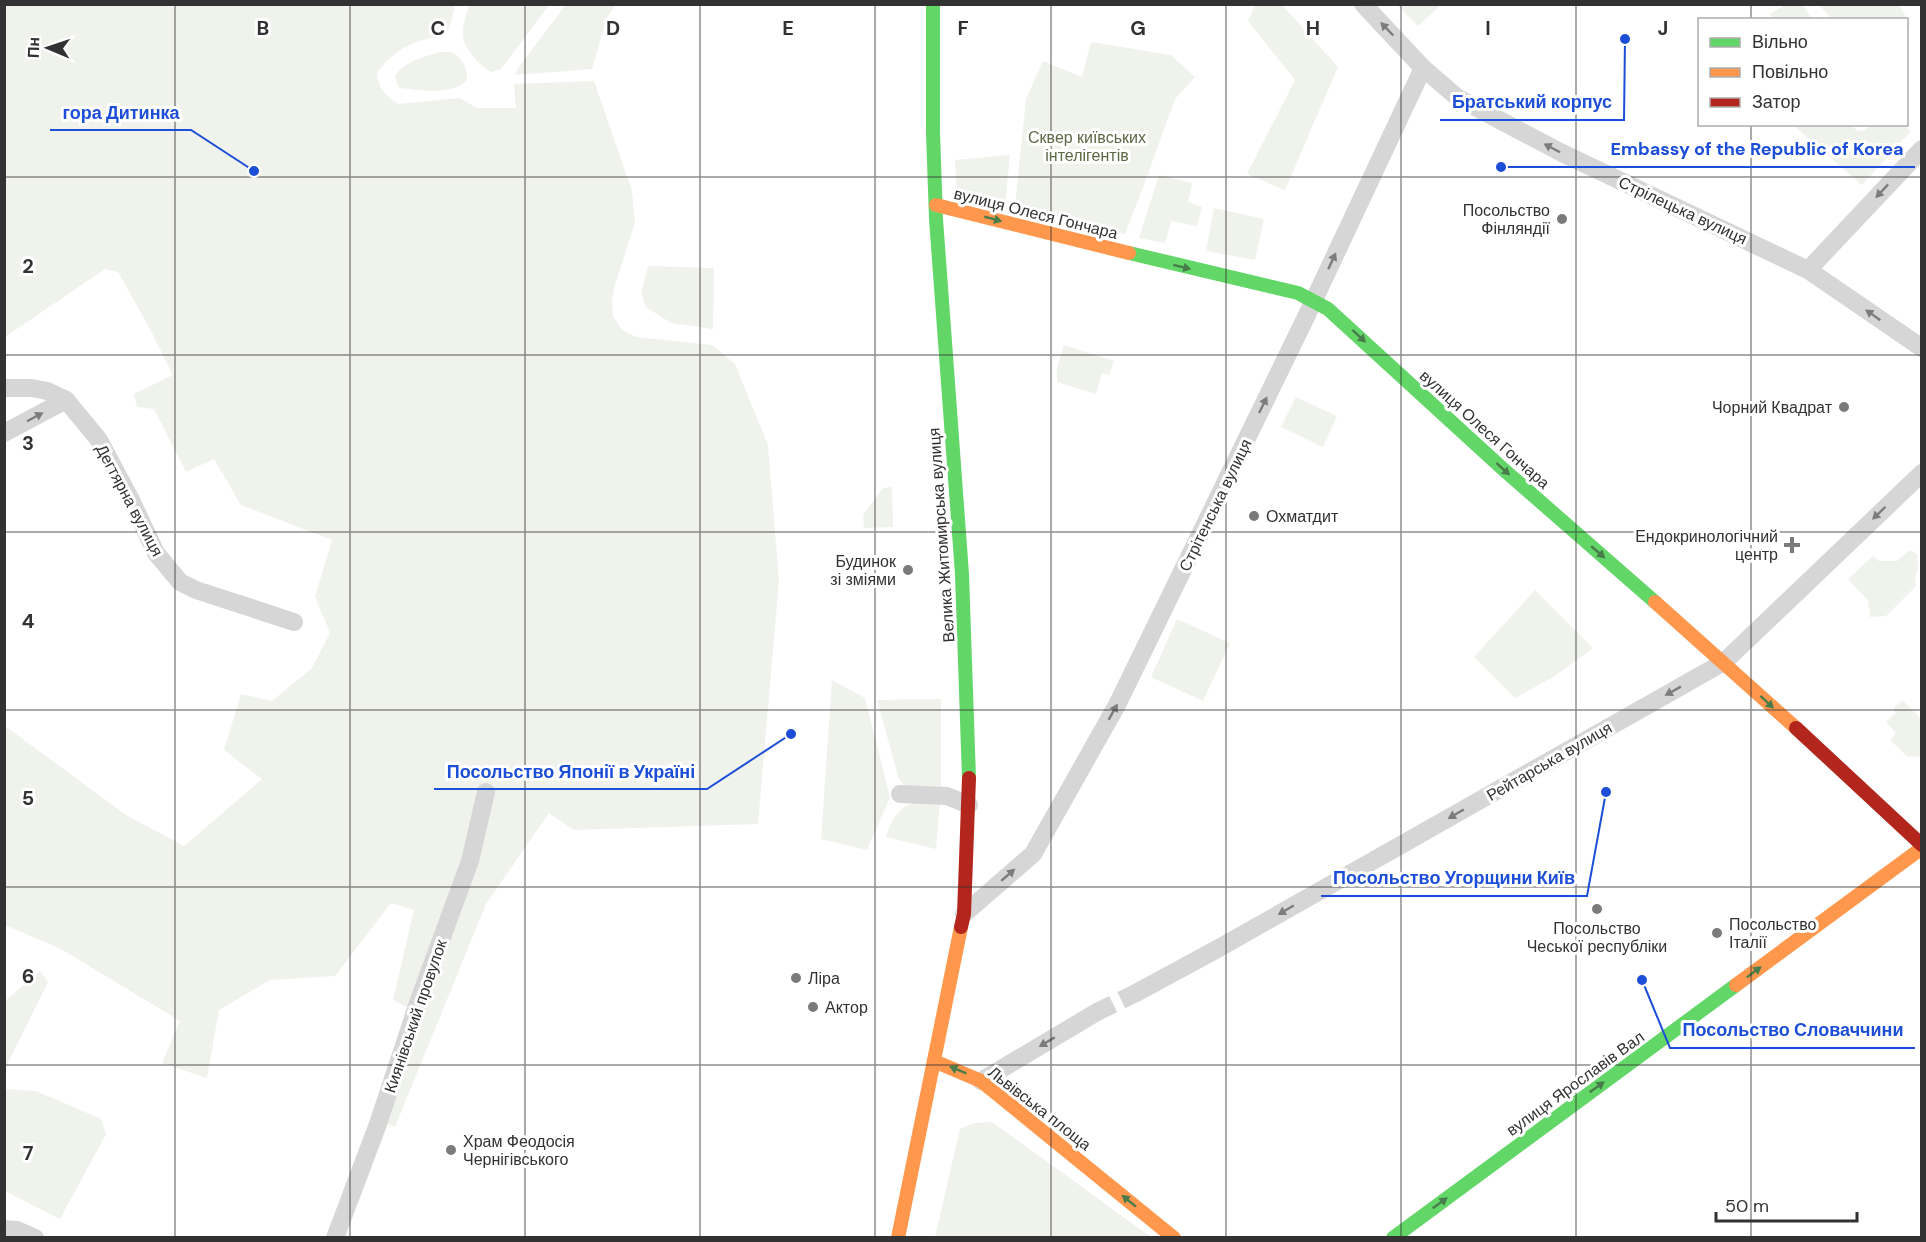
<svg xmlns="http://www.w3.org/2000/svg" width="1926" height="1242" font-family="'DM Sans',sans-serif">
  <rect width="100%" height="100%" fill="#fff"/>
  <g fill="#f0f2ec">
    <path d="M5,5H455L451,22L446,35C414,40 397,47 377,73C378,89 386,96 398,104L460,98L477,108H516L514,84L594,81L632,191L635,223L614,288L612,302L613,316L621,329L636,337L712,345L735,364L768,445L779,580L758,824L574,830L549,813L486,904L395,1127L385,1123L423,1015L393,1000L414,910L391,903L335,976L270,980L219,1010L207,1078L162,1063L180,1021L61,949L5,925V726L126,815L184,846L262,779L224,750L241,694L272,701L312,668L330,633L315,597L332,540L241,505L214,459L186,472L154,409L137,407L134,394L173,375L150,329L118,272L105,269L5,337Z"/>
    <path d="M469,5V4L549,5L501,69L492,72C483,68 479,63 473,56C457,36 463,28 469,5Z"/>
    <polygon points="565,5 616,5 607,17 592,69 515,75 518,68 559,14"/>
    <polygon points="1255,5 1282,5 1338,67 1285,190 1247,174 1295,80 1248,21"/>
    <polygon points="1397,5 1441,5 1418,26"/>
    <polygon points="1785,5 1803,5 1812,19 1774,19 1770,14"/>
    <polygon points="1819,5 1899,5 1910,24 1907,33 1906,20 1832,19"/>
    <polygon points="1091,42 1171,55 1195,77 1175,99 1149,171 1150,175 1148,174 1125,234 1015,206 1026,99 1043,61 1082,77"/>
    <path d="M440,52H453C463,61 468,67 467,80C452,96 420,90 400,88L397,84L395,76C404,61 425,57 440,52Z"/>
    <polygon points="1793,125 1850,125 1858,131 1865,130 1872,125 1903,125 1911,131 1862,185"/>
    <polygon points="1010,155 1005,204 957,192 955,160"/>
    <polygon points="1159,175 1192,183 1188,202 1202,207 1197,226 1171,221 1165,243 1139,238"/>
    <polygon points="1214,208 1264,219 1255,260 1206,251"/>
    <polygon points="648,266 714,268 713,329 671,323 646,307 641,293"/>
    <polygon points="1064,345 1114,361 1109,375 1102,373 1096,394 1057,382 1057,368"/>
    <polygon points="1296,397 1337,416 1323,447 1281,427"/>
    <polygon points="892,487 893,527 864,528 863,515 883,488"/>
    <polygon points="1910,550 1917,554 1918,568 1915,581 1916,586 1886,616 1870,617 1868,600 1848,579 1873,556 1879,561 1897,561"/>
    <polygon points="1535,590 1593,648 1555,676 1515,698 1474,657"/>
    <polygon points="1177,619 1230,643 1203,701 1151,677"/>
    <polygon points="832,680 865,698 890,797 867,850 821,839"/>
    <polygon points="941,699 941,790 905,786 899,779 877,700"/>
    <polygon points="1902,700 1921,719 1921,756 1908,757 1890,740 1896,733 1886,722 1896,713 1893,709"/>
    <path d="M919,802L940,804L936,849L886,837C892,818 898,806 919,802Z"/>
    <polygon points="40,971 48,982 5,1069 5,1001"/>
    <polygon points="4,1089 36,1091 101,1119 106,1134 60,1219 5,1191"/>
    <polygon points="992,1122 1151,1237 935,1237 960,1129 974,1123"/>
  </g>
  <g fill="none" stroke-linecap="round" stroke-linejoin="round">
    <polyline stroke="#d6d6d6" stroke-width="18" stroke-dasharray="18 9" stroke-linecap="butt" points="1097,1012 1136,993"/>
    <g stroke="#d6d6d6" stroke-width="18">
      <polyline points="1363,4 1423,68 1458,98 1562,153 1808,270 1922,348"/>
      <polyline points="1808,270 1922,149"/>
      <polyline points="4,388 32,388 47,391 66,400 99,440 131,500 156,553 180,582 196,590 294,622"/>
      <polyline points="4,433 66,400"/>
      <polyline points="900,794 947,796 969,805"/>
      <polyline points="964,914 1033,854 1117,705 1306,317 1423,68"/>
      <polyline points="1136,993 1219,948 1724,662 1922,473"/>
      <polyline points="981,1081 1097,1012"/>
      <polyline points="4,1229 17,1230 35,1238"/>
      <polyline points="335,1238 378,1124 419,1000 470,861 486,792"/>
    </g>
    <g stroke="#63d668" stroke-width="14">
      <polyline points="933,4 933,133 936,219 962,574 969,778"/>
      <polyline points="1129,253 1298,293 1328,309 1503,469 1655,602"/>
      <polyline points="1393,1238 1736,985"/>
    </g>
    <g stroke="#ff974d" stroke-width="14">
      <polyline points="936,205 1129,253"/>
      <polyline points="1655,602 1796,728"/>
      <polyline points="1736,985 1922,848"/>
      <polyline points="934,1061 981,1081 1174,1238"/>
      <polyline points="898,1238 961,927"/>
    </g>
    <g stroke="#b3261e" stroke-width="14">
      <polyline points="1796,728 1922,845"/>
      <polyline points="961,927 964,914 969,778"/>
    </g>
  </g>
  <defs><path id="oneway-solid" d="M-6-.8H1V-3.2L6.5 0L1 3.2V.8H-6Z" transform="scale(1.5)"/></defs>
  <g fill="#7c7c7c">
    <use href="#oneway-solid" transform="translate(1387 29) rotate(-134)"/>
    <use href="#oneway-solid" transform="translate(1552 148) rotate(-152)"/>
    <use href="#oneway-solid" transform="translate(1882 191) rotate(133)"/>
    <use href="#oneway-solid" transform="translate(1332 261) rotate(-65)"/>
    <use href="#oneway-solid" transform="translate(1873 315) rotate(-145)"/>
    <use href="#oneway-solid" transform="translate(1263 405) rotate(-64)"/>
    <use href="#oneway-solid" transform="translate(35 417) rotate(-28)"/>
    <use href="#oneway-solid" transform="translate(1879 513) rotate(136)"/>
    <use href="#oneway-solid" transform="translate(1673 691) rotate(151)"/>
    <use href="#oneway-solid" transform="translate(1113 712) rotate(-61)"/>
    <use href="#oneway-solid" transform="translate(1456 814) rotate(150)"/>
    <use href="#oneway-solid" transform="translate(1008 875) rotate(-41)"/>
    <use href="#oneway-solid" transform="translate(1286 910) rotate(150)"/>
    <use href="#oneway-solid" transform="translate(1047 1042) rotate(149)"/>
  </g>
  <g fill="#487c4a">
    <use href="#oneway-solid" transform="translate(993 219) rotate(15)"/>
    <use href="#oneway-solid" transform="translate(1182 267) rotate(14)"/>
    <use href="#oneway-solid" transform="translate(1359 336) rotate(43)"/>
    <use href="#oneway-solid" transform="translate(1503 469) rotate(42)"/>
    <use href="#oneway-solid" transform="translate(1598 552) rotate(41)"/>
    <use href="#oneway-solid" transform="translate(1767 702) rotate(43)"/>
    <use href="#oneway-solid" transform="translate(1754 972) rotate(-37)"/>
    <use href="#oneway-solid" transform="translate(958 1070) rotate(-158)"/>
    <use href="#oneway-solid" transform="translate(1597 1087) rotate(-36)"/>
    <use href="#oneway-solid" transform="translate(1129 1201) rotate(-141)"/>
    <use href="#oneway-solid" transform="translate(1440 1203) rotate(-36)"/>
  </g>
  <path fill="none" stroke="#323232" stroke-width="1.5" stroke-opacity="0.55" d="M175,4V1238M350,4V1238M525,4V1238M700,4V1238M875,4V1238M1051,4V1238M1226,4V1238M1401,4V1238M1576,4V1238M1751,4V20M1751,124V1238M4,177H1922M4,355H1922M4,532H1922M4,710H1922M4,887H1922M4,1065H1922"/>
  <g fill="#7a7a7a" stroke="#fff" stroke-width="2">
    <circle cx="1562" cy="219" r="6"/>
    <circle cx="1844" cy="407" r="6"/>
    <circle cx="1254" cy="516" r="6"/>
    <path d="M1789 536h6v6h6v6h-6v6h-6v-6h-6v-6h6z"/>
    <circle cx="908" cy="570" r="6"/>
    <circle cx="1597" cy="909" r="6"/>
    <circle cx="1717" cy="933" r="6"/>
    <circle cx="796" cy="978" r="6"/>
    <circle cx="813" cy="1007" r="6"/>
    <circle cx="451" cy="1150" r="6"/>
  </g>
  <g text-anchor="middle" stroke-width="6" stroke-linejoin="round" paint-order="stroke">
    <g font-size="16" fill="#5b6944" stroke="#fff">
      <text x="1087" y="143">Сквер київських<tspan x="1087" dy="18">інтелігентів</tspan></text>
    </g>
    <g font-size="16" fill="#323232" stroke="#fff" text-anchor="start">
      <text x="1550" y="216" text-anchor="end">Посольство<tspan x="1550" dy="18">Фінляндії</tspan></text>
      <text x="1832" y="413" text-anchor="end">Чорний Квадрат</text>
      <text x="1266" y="522">Охматдит</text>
      <text x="1778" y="542" text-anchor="end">Ендокринологічний<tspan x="1778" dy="18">центр</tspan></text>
      <text x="896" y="567" text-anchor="end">Будинок<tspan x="896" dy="18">зі зміями</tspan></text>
      <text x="1729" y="930">Посольство<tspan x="1729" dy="18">Італії</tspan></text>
      <text x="1597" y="934" text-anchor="middle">Посольство<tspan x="1597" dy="18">Чеської республіки</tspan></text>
      <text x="808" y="984">Ліра</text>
      <text x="825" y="1013">Актор</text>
      <text x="463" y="1147">Храм Феодосія<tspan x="463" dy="18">Чернігівського</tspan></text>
    </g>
    <g font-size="16" fill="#323232" stroke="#fff">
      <text transform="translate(1683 210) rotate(25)" y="6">Стрілецька вулиця</text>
      <text transform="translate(1036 213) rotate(14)" y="6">вулиця Олеся Гончара</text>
      <text transform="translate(1485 429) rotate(42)" y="6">вулиця Олеся Гончара</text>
      <text transform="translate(130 500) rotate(62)" y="6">Дегтярна вулиця</text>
      <text transform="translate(1215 505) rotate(-64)" y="6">Стрітенська вулиця</text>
      <text transform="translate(941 535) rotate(-94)" y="6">Велика Житомирська вулиця</text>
      <text transform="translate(1549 761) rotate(-30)" y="6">Рейтарська вулиця</text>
      <text transform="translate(415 1016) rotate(-71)" y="6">Киянівський провулок</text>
      <text transform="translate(1575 1083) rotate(-36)" y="6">вулиця Ярославів Вал</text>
      <text transform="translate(1040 1108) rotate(38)" y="6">Львівська площа</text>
    </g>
  </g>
  <g font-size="20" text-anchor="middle" font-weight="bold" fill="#323232" stroke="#fff" stroke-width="6" stroke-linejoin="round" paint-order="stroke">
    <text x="263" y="35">B</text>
    <text x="438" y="35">C</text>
    <text x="613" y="35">D</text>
    <text x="788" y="35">E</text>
    <text x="963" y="35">F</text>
    <text x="1138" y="35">G</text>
    <text x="1313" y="35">H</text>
    <text x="1488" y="35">I</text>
    <text x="1663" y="35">J</text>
    <text x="28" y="273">2</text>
    <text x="28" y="450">3</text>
    <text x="28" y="628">4</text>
    <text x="28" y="805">5</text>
    <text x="28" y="983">6</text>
    <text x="28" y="1160">7</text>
  </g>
  <path fill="none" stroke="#1d4ed8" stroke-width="2" d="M1625 39L1624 120H1440M254 171L191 130H50M1501 167L1598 167H1915M791 734L707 789H434M1606 792L1587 896H1321M1642 980L1670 1048H1915"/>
  <g fill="#1d4ed8" stroke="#fff" stroke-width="2">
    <circle cx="1625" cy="39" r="6"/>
    <circle cx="254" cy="171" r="6"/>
    <circle cx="1501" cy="167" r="6"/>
    <circle cx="791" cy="734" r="6"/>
    <circle cx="1606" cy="792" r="6"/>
    <circle cx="1642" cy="980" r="6"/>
  </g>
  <g font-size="18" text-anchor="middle" font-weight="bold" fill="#1d4ed8" stroke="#fff" stroke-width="6" stroke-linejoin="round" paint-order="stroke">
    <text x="1532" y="108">Братський корпус</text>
    <text x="121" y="119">гора Дитинка</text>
    <text x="1757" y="155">Embassy of the Republic of Korea</text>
    <text x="571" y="778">Посольство Японії в Україні</text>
    <text x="1454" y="884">Посольство Угорщини Київ</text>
    <text x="1793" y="1036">Посольство Словаччини</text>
  </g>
  <rect width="1926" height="1242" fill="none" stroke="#323232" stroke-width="12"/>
  <rect x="1698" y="18" width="210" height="108" fill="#ffffff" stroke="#adadad" stroke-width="1.5"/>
  <rect x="1710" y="38" width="30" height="9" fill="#63d668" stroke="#adadad" stroke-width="1.5"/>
  <text x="1752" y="48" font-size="18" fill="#323232">Вільно</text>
  <rect x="1710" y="68" width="30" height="9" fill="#ff974d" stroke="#adadad" stroke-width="1.5"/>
  <text x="1752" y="78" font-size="18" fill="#323232">Повільно</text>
  <rect x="1710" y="98" width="30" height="9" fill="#b3261e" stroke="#adadad" stroke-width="1.5"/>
  <text x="1752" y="108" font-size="18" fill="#323232">Затор</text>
  <g transform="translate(48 48) rotate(272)" stroke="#ffffff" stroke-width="4.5" paint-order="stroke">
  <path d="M0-4.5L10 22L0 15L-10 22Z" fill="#323232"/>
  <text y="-9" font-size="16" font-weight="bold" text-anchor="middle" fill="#323232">Пн</text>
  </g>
  <path d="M1716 1212v9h141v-9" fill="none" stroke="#323232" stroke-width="3"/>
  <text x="1725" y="1212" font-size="18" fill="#323232" stroke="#ffffff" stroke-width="4.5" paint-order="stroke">50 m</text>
</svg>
